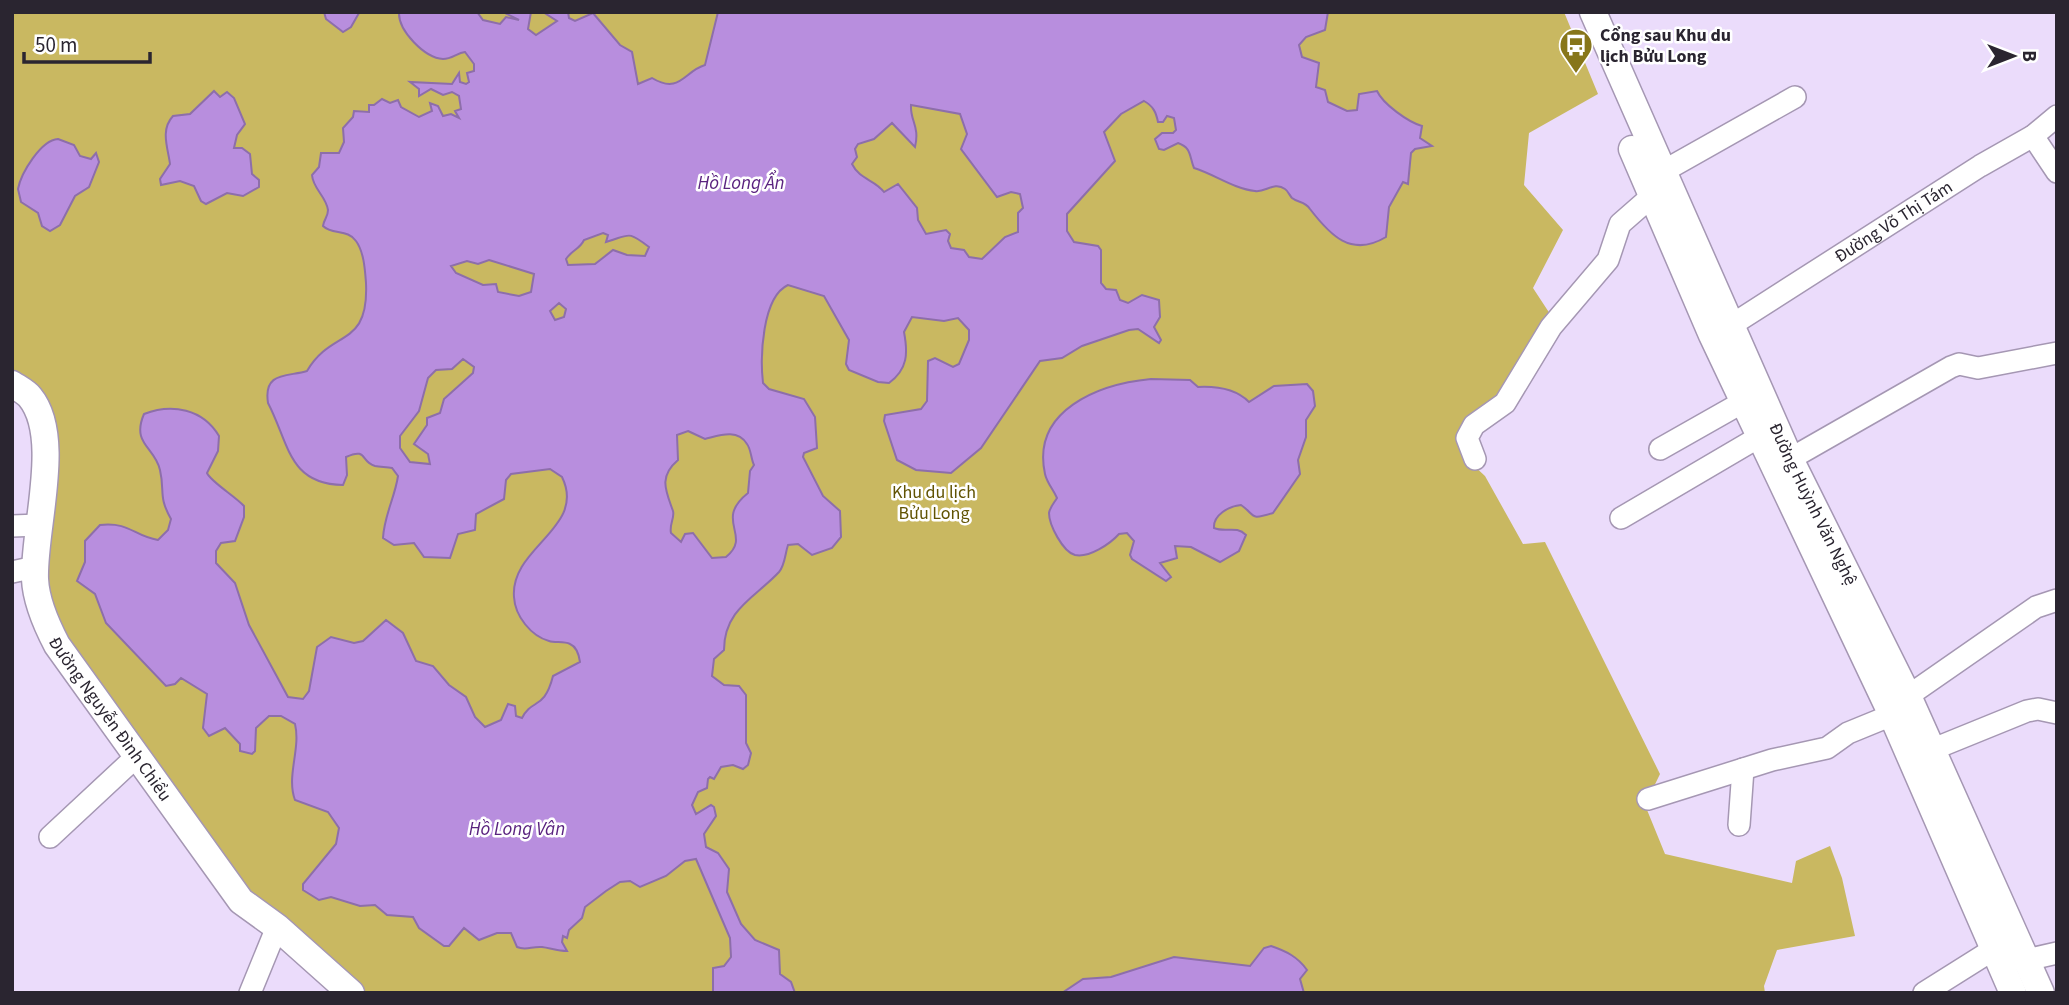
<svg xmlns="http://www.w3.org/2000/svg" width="2069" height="1005" font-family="'Source Sans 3',sans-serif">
  <rect width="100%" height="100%" fill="#ebdcfb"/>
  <polygon fill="#c9b861" points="12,12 1564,12 1598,94 1529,133 1524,185 1563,230 1533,288 1552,317 1500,399 1470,420 1471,463 1485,476 1523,544 1545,542 1660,774 1645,805 1665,854 1792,883 1796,861 1830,846 1842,878 1855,936 1777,950 1764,986 1765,993 366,993 284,919 248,894 66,642 44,581 55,437 12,372"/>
  <g fill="#b88ede" stroke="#8d6eaa" stroke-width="2" fill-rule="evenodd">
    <polygon points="324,12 359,12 359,13 351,27 343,32 326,19"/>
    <path d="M399,12H477L483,20L500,24L506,17L519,20L503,12H531L528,29L536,35L557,21L543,12H568L569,18L575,21L593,13L620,45L632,52L638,84L652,78C680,95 684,71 705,65L718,12H1328L1325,30L1306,37L1299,45L1302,57L1319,63L1316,87L1325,90L1328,102L1347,111L1357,110L1359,94L1377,91C1383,104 1408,122 1422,126L1420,138L1432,146L1415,149L1411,153L1408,184L1403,182L1389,207L1386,237C1351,258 1330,235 1310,209C1305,201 1298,203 1292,198C1290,196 1288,191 1285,189C1274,181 1265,193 1255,191C1234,189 1214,174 1194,168C1189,156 1192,148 1178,143L1164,150L1159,149L1155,139L1162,133H1173L1176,130L1174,118L1167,116L1163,122H1158C1156,112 1153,106 1144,101L1121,114L1104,132L1115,161L1067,214V231L1074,242L1098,246L1101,250V283L1106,289L1116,290L1120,300L1128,303L1142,295L1159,300L1160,317L1154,327L1161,340L1159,343L1138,329L1129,330L1082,346L1062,358L1040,361L981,448L951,473L916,470L897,460L884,421L885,415L921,409L927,401L928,361L935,358L953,367L959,364L969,340V330L958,318L944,321L912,317L904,332C908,353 908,369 889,383L878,382L849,370L846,364L849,340L824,296L788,285C762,297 760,357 763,383L769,389L804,399L815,417L817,448L804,453L803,457L823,496L840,511L841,537L832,548L812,555L798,544L788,545C785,554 785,565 779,572C756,597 724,609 724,650L714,659L712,676L724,685L739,686L746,695V743L751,753L748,765L743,769L733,765L721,767L714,779L710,777L708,779L707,788L698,792L692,805L696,814L711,805L714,807L716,816L704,834L706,847L718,853L729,869L727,892L741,924L755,940L779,950L780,974L791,982L795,993H713V968L724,966L731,957L730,938L696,859L685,861L666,876L640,887L630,881L620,882L606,891L585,907L582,918L569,930L567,938L563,936L562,942L567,951C558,951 550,948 542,947C532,946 526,951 517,947L511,933H497L479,940L464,928L449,946H444L419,928L413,917L387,915L375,905L360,906L331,897L319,900L303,890V884L336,844L339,828L328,812L295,800C286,776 301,749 295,724L281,716H269L256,728L255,751L252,754L240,751V744L225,728L209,736L203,728L207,694L181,678L175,684L166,686L106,623L95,594L77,581L85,562V541L100,525C131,522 133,536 158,540L168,530L171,519C158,496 165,492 160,470C155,447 131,444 144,414C172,403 203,409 219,436L218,451L207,473C211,482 235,496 244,506V517L235,541L221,543L216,551V563L235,583L249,625L288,697L303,699L309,691L317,647L331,637L354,643L363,641L386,620L403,633L416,661L433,666L449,685L466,697L475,717L485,727L501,720L508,704L515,706L516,716L522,718C532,698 544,711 553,676L580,662C579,655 577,647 570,644C564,641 555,643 549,641C531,636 515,616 514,597C510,547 587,528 562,477L550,469L511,474L506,480L504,499L476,514L475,530L458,534L450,558L424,557L414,543L394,545L383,538C384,516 395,497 398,476L392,468C387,467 380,467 375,466C360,462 368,447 346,457L347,475L343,485C288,484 289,443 268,403C263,371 288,377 307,371C332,328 369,349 366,283C365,270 364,252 356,241C348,229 332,235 323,226C324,219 328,217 328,210C326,196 313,189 312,175L319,167L321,153H339L344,142L343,128L353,117L354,111L369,112V105H374L382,99L390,103L398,100L401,107L419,117L432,111L430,103L438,106L443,116L451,114L459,118L455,111L461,109L459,96L452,92L443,95L431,89L419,96V89L410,82L452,84L459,73L460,82L466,84L469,82L467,73L474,71V64L465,52C457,53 452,59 443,59C425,58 398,31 399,12ZM911,105L960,114L967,134L961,149L997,197L1011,192L1020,194L1023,208L1018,213V232L1005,237L982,259L969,257L964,250L951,248L948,241L950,234L946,230L926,234L918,220L917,208L898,184L884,192C874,179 860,180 852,164L857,157L855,149L858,144L874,139L892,123L915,147C920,126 910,121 911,105ZM603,233L608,235L606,242C630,235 627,230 649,247L645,256L627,255L613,250L595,264L568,265L566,259C572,250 580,249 584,240ZM489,260L534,274L531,292L519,296L498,292L496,284L483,285L456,273L451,266L467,261L478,264ZM559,303L566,309L564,317L555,320L550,311ZM463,359L474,367L473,373L444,399L440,413L427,418V425L414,444L428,454L430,464L410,462L400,448V436L419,411L428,378L436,370L452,369ZM688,431L705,439C718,436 737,428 747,444C751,449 751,459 754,465L750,471L748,493C713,521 753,535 726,557L712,558L693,533L685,534L681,542L671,533C669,525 675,517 673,511C666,491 658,477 678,460L677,435Z"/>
    <path d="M214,91L220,97L227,92L234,98L245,124L237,135L234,148H242L250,154L252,174L259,180V187L243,196L227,193L206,204L201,201L194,186L180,181L161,185L160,179L170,164C168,148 160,130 173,116L190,114Z"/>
    <path d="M58,139L74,145L80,156L91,159L96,153L99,162L89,187L75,196L60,225L50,231L42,226L38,213L21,202L18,189C21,173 41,140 58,139Z"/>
    <path d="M1151,379L1190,380L1198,387C1218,386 1236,389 1249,402L1274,386L1307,384L1313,391L1315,406L1306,420V437L1298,460L1300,474L1273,513C1248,521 1256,515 1241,505C1229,506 1213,515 1214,528C1226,533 1236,525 1246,535L1239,551L1220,562L1191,547L1175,546L1177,558L1160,563L1171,577L1166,581L1132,559L1130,555L1134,541L1127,533L1119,534C1110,544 1089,558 1075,555C1063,552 1049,525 1049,513C1050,507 1054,503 1057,498C1053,489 1047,483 1045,474C1031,410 1099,384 1151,379Z"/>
    <path d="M1271,946C1286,951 1298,957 1307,970L1300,979L1304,993H1062L1083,979L1111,977L1174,957L1250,966L1264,948Z"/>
  </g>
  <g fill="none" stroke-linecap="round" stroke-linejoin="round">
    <defs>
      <g id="minor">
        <polyline points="2033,136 2057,172"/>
        <polyline points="1662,172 1795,97"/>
        <path id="s1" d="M1730,326L1980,166L2033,136L2057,116"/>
        <polyline points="1660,449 1743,402"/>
        <polyline points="1475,459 1467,438 1474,425 1505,403 1551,327 1608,260 1620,224 1652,196"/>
        <polyline points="1790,459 1951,367 1959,364 1978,368 2057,353"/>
        <polyline points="1621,518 1759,437"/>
        <polyline points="12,526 39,525"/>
        <polyline points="12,572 35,567"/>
        <polyline points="1908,696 2036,607 2057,600"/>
        <polyline points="1931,750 2027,711 2038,709 2057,713"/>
        <polyline points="1648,799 1772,760 1827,748 1848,733 1892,715"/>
        <polyline points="1739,825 1743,769"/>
        <polyline points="50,837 137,756"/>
        <polyline points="2026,960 2057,953"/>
        <polyline points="250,993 277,927"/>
        <polyline points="1924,993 1994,949"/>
      </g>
      <g id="major">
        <path id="s2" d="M1593,12L1790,459L1908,696L2041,993"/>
        <polyline points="1632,149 1712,335 1892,715 2013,993"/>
        <path id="s3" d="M12,384C18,388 26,392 30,397C63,437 33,530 35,579C36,601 47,626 57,645L241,901L277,927L351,993"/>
      </g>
    </defs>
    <use href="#minor" stroke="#a597b3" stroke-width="24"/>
    <use href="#major" stroke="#a597b3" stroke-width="29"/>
    <use href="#minor" stroke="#fff" stroke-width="21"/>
    <use href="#major" stroke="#fff" stroke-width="26"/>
  </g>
  <defs>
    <symbol id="bus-pin" viewBox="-11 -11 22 30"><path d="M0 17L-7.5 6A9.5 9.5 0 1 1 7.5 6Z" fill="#87761a" stroke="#fff"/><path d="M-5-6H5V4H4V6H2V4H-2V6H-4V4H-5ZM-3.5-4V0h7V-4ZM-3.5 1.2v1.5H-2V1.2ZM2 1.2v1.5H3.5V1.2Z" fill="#fff"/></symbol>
  </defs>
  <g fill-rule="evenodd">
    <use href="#bus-pin" x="1557" y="26" width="38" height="52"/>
  </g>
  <g text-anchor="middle" stroke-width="5" stroke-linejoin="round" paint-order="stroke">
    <g font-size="18" font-weight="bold" fill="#2a2530" stroke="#fff" text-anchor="start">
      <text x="1600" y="41">Cổng sau Khu du<tspan x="1600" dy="21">lịch Bửu Long</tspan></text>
    </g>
    <g font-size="18" fill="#2a2530" stroke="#fff">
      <text dy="6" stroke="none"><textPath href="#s1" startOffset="194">Đường Võ Thị Tám</textPath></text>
      <text dy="6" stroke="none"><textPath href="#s2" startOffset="539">Đường Huỳnh Văn Nghệ</textPath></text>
      <text dy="6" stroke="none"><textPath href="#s3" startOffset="369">Đường Nguyễn Đình Chiểu</textPath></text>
    </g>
    <g font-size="18" fill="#615303" stroke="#fff">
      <text x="934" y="498">Khu du lịch<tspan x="934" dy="21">Bửu Long</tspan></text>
    </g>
    <g font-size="19" font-style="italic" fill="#5a237f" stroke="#fff">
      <text x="741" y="189">Hồ Long Ẩn</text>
      <text x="517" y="835">Hồ Long Vân</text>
    </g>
  </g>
  <rect width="2069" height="1005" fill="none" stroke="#2a2530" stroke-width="28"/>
  <g transform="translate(2013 56) rotate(90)" stroke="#ffffff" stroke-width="5" paint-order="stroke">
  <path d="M0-5L12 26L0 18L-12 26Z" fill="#2a2530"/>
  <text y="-10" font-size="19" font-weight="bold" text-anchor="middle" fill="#2a2530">B</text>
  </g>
  <path d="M24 52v10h126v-10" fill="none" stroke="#2a2530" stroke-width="3.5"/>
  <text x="35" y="52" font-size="21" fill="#2a2530" stroke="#ffffff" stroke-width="5" paint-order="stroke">50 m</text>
</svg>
